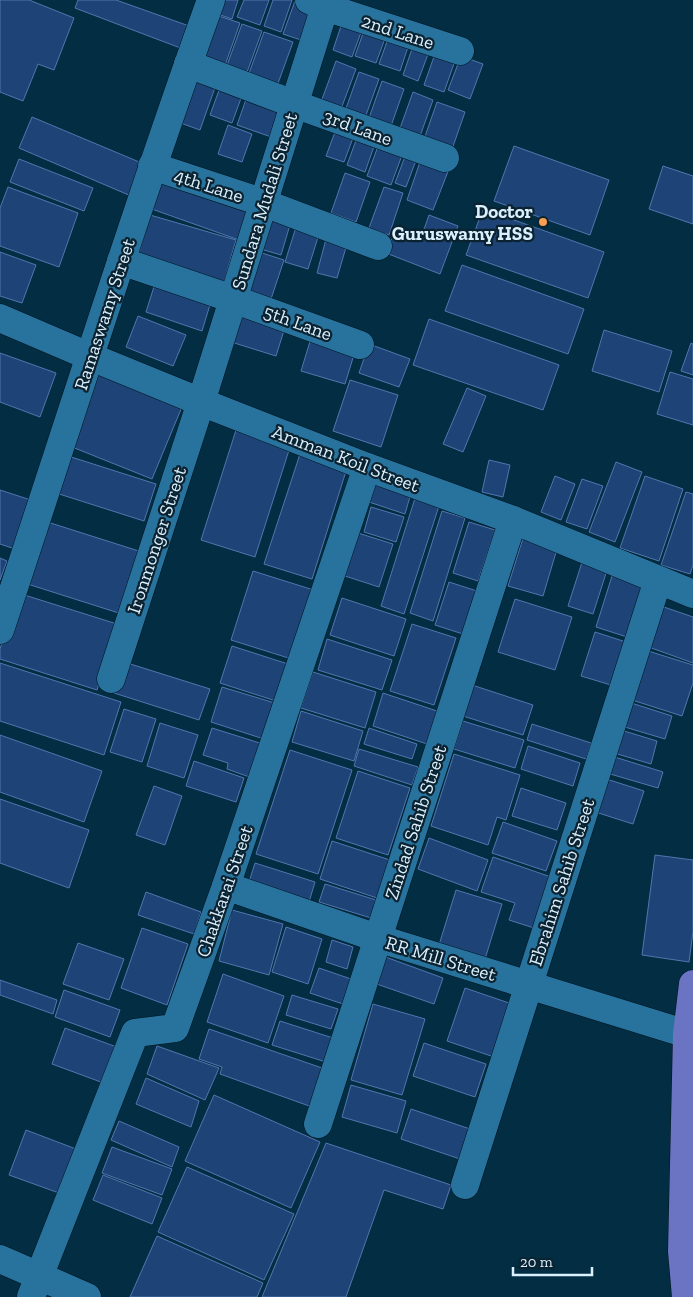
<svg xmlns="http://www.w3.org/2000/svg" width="693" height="1297" font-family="'Zilla Slab',serif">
  <rect width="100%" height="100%" fill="#032d42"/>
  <g fill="#1e4376" stroke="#5077af">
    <polygon points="0,0 29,0 74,18 54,70 38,64 23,101 0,92"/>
    <polygon points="78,0 116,0 192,27 183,49 75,8"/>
    <polygon points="216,0 238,0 232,19 212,12"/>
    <polygon points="244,0 269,0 260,25 237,17"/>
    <polygon points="273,0 292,0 281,32 264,26"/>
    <polygon points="295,1 313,8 301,40 283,34"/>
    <polygon points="210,13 240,23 223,71 193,60"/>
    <polygon points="344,17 364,24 352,57 333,50"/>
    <polygon points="242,24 262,31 246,75 226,68"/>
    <polygon points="366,25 387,33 376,63 355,56"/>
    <polygon points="264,32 293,42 277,86 248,76"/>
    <polygon points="390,33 410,41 400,71 379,64"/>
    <polygon points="414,43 430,49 418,81 403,75"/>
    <polygon points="437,48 457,55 444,92 424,85"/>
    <polygon points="461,56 483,64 470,99 448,90"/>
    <polygon points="336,61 356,69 341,109 321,102"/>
    <polygon points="359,72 379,79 365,118 345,111"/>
    <polygon points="192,74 217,82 200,130 175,121"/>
    <polygon points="382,81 404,89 391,126 369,118"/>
    <polygon points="222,82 244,90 232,123 210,115"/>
    <polygon points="249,91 289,105 277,139 237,125"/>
    <polygon points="413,92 433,100 419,139 399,131"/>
    <polygon points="437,102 465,112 450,155 422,145"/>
    <polygon points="32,117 144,164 131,196 19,148"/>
    <polygon points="338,124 356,130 344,162 326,156"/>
    <polygon points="228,125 252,134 242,162 218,154"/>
    <polygon points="359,132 377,138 365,172 347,165"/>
    <polygon points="381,138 405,147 391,185 367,176"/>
    <polygon points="514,146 609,180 590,235 494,201"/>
    <polygon points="407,151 418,155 406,187 395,183"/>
    <polygon points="19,159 93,188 84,211 10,182"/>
    <polygon points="421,159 449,169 433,210 407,200"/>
    <polygon points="663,166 693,176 693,224 649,209"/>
    <polygon points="345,173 370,182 356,222 331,213"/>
    <polygon points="160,177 250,208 239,240 149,208"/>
    <polygon points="8,187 78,213 59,267 0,246 0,208"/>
    <polygon points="384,187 403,193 389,235 369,228"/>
    <polygon points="483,209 604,252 588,298 466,255"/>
    <polygon points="268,211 292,218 281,255 257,248"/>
    <polygon points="150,215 236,240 223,285 137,260"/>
    <polygon points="429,215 458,226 440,274 386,253 395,231 420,241"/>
    <polygon points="297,224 320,231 308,269 285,262"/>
    <polygon points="326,239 347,244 337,278 317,273"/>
    <polygon points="0,252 36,265 22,303 0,296"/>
    <polygon points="259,252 284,260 268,308 244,300"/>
    <polygon points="462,265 584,309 568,354 445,311"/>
    <polygon points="157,277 213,295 202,331 146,312"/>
    <polygon points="238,309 286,324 276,356 228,341"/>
    <polygon points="138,316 186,335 173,366 126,347"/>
    <polygon points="429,319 559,365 543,410 413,365"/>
    <polygon points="604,330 672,351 659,392 592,371"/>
    <polygon points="312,335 356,348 345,384 301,371"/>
    <polygon points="691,343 693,344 693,375 681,371"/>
    <polygon points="369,344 410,359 399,387 359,373"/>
    <polygon points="0,353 56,373 40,417 0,402"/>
    <polygon points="98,367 184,402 152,479 67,445"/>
    <polygon points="670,372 693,379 693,425 657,414"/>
    <polygon points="350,380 398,395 381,447 333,431"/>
    <polygon points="467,388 486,396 463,452 443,444"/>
    <polygon points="236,430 290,447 255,557 201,540"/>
    <polygon points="300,454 347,468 312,579 264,564"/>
    <polygon points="68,456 156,484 144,521 56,493"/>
    <polygon points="489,460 510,465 503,497 482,492"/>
    <polygon points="616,462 642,472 615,542 589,532"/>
    <polygon points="555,476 575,484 561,520 541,512"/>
    <polygon points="645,476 683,489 659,561 620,548"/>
    <polygon points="582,479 603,486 587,529 566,522"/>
    <polygon points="375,481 411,493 405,514 369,502"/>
    <polygon points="0,490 37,502 21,551 0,544"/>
    <polygon points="686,492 693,494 693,565 690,574 661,565"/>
    <polygon points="416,495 440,503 404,614 381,606"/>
    <polygon points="371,507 404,517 396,542 364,532"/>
    <polygon points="442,511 465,518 433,621 410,613"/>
    <polygon points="38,519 145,553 125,615 18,581"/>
    <polygon points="469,522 495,530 478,581 453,573"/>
    <polygon points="358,533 393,544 379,587 345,576"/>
    <polygon points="523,538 557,549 543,596 508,586"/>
    <polygon points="0,558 7,561 0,580"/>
    <polygon points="583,559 608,567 593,614 568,606"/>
    <polygon points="253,571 320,592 298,661 231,640"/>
    <polygon points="612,576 643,586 627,637 596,627"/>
    <polygon points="449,582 477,591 463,634 435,625"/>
    <polygon points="18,593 117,624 97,690 0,659 0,649"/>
    <polygon points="342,598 406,619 394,656 330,635"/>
    <polygon points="515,599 572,617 555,670 498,652"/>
    <polygon points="661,606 693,617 693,663 646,646"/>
    <polygon points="412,624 456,638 434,705 390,691"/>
    <polygon points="595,632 626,642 611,685 581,676"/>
    <polygon points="327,639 392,660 382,690 318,670"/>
    <polygon points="232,646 288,664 276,701 220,683"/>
    <polygon points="645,650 693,665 693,683 682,716 629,699"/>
    <polygon points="124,662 210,689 199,720 114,693"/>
    <polygon points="0,663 121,702 104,755 0,721"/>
    <polygon points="313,672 376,692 365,728 301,708"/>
    <polygon points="472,685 533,705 523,735 463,716"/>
    <polygon points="222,687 278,704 267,740 211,722"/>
    <polygon points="383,693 437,711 427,744 373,726"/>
    <polygon points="625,701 672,716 665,739 618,725"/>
    <polygon points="124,709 156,719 142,762 110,752"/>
    <polygon points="301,711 363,731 354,761 292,742"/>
    <polygon points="463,721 524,740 515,768 454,749"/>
    <polygon points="160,723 198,735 184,778 147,766"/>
    <polygon points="532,724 591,743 586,759 527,740"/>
    <polygon points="611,727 657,741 651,764 604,750"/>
    <polygon points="212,728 266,745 255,779 227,769 228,763 203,755"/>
    <polygon points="369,728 417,744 412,759 364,744"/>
    <polygon points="0,735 102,771 84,822 0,792"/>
    <polygon points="528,746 580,763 573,786 521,769"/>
    <polygon points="359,749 418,767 412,785 354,766"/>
    <polygon points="290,750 352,770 318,874 256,854"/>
    <polygon points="454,754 520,775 506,820 497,817 488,845 431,826"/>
    <polygon points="605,754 663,772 658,788 600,771"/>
    <polygon points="194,761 244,778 236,802 186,786"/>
    <polygon points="358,771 410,788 388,855 336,838"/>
    <polygon points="597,776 644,791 633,824 586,809"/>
    <polygon points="154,786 182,796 165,845 136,835"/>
    <polygon points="521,788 566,803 557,830 512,816"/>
    <polygon points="0,799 89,830 69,888 0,863"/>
    <polygon points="503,822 557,841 546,871 492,853"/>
    <polygon points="429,838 488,860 477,891 418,869"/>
    <polygon points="332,841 393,861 380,899 320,879"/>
    <polygon points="655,855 693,860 693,932 689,962 642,955"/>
    <polygon points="493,857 551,877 534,928 509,920 515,903 481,892"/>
    <polygon points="255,863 315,882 309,902 249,882"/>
    <polygon points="325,884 376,900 371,918 319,902"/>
    <polygon points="456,890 502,904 485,959 439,945"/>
    <polygon points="146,892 201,912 194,934 138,915"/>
    <polygon points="232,910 283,924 269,975 219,961"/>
    <polygon points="286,927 322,939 308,984 272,972"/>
    <polygon points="142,928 188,944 167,1005 121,988"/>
    <polygon points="332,940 353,947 347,969 326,962"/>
    <polygon points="78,943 124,959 109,1000 63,984"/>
    <polygon points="380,955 443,978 434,1004 371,982"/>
    <polygon points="319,968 354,980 346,1005 310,993"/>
    <polygon points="223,974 284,996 268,1043 207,1022"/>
    <polygon points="0,980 57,1000 53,1014 0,995"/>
    <polygon points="465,988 512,1004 494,1057 447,1041"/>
    <polygon points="64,990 120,1010 110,1037 55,1017"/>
    <polygon points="292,995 338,1009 331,1029 286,1015"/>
    <polygon points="373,1004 425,1019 402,1095 351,1080"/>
    <polygon points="280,1021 333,1038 326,1062 272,1045"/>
    <polygon points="65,1028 122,1049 109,1085 52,1064"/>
    <polygon points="209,1029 325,1069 312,1107 220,1074 222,1067 199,1059"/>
    <polygon points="424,1043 486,1064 475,1097 413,1076"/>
    <polygon points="157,1046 219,1068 205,1100 147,1074"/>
    <polygon points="146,1078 199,1101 191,1127 136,1104"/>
    <polygon points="351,1085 406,1101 397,1133 342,1117"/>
    <polygon points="214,1095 320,1142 291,1208 185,1161"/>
    <polygon points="411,1109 470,1129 460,1159 401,1139"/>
    <polygon points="119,1121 179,1147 172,1167 111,1140"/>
    <polygon points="26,1130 76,1149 59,1193 9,1175"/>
    <polygon points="326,1143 451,1185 443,1209 384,1190 346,1297 262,1297"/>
    <polygon points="112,1147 172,1169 162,1195 102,1173"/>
    <polygon points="187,1167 294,1214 264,1280 158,1232"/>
    <polygon points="103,1175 162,1198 152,1224 93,1200"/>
    <polygon points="157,1236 263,1283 257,1297 130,1297"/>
  </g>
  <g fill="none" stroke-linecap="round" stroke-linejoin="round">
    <defs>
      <g id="street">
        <polyline points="309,0 325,7 460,51"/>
        <polyline points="188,64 294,104 445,158"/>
        <polyline points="152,166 264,203 378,246"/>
        <polyline points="121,261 233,299 360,345"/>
        <polyline points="0,318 91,357 201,402 367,467 513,520 693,594"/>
        <path d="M0,630C70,420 136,208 211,0"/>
        <polyline points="111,679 201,402 327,0"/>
        <polyline points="226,886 377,938 687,1034"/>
        <polyline points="318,1124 513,520"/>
        <polyline points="465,1185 658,580"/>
        <polyline points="0,1259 87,1297"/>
        <polyline points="31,1297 135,1033 175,1028 226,886 367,467"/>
      </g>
      <polyline id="primary" points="686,1297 682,1251 687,1034 693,984"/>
    </defs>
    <use href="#street" stroke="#001421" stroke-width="29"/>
    <use href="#primary" stroke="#001421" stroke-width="29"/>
    <use href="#street" stroke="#28739d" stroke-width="28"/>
    <use href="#primary" stroke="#6b73c3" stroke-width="28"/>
  </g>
  <circle fill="#fb9e51" stroke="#0b2230" stroke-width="2" cx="543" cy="222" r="5"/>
  <g text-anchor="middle" stroke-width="4.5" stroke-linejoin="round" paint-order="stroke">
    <g font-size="19" fill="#dbf0fe" stroke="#0b2230">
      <text transform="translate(398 31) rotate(18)" y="7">2nd Lane</text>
      <text transform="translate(358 127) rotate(20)" y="7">3rd Lane</text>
      <text transform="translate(209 185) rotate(18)" y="7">4th Lane</text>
      <text transform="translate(264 201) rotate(-73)" y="7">Sundara Mudali Street</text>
      <text transform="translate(104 314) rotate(-72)" y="7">Ramaswamy Street</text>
      <text transform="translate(298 322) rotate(20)" y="7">5th Lane</text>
      <text transform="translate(346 458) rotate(21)" y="7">Amman Koil Street</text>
      <text transform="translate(156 540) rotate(-72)" y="7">Ironmonger Street</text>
      <text transform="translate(415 822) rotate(-72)" y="7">Zindad Sahib Street</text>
      <text transform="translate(561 882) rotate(-72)" y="7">Ebrahim Sahib Street</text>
      <text transform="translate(224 891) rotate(-71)" y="7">Chakkarai Street</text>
      <text transform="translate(441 958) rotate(17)" y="7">RR Mill Street</text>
    </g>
    <g font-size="19" font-weight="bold" fill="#dbf0fe" stroke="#0b2230" text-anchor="end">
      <text x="533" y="218">Doctor<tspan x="533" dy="22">Guruswamy HSS</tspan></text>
    </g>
  </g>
  <path d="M513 1267v8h79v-8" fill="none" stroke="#dbf0fe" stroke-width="2.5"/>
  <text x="520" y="1267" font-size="15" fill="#dbf0fe" stroke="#0b2230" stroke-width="4" paint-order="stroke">20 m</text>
</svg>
